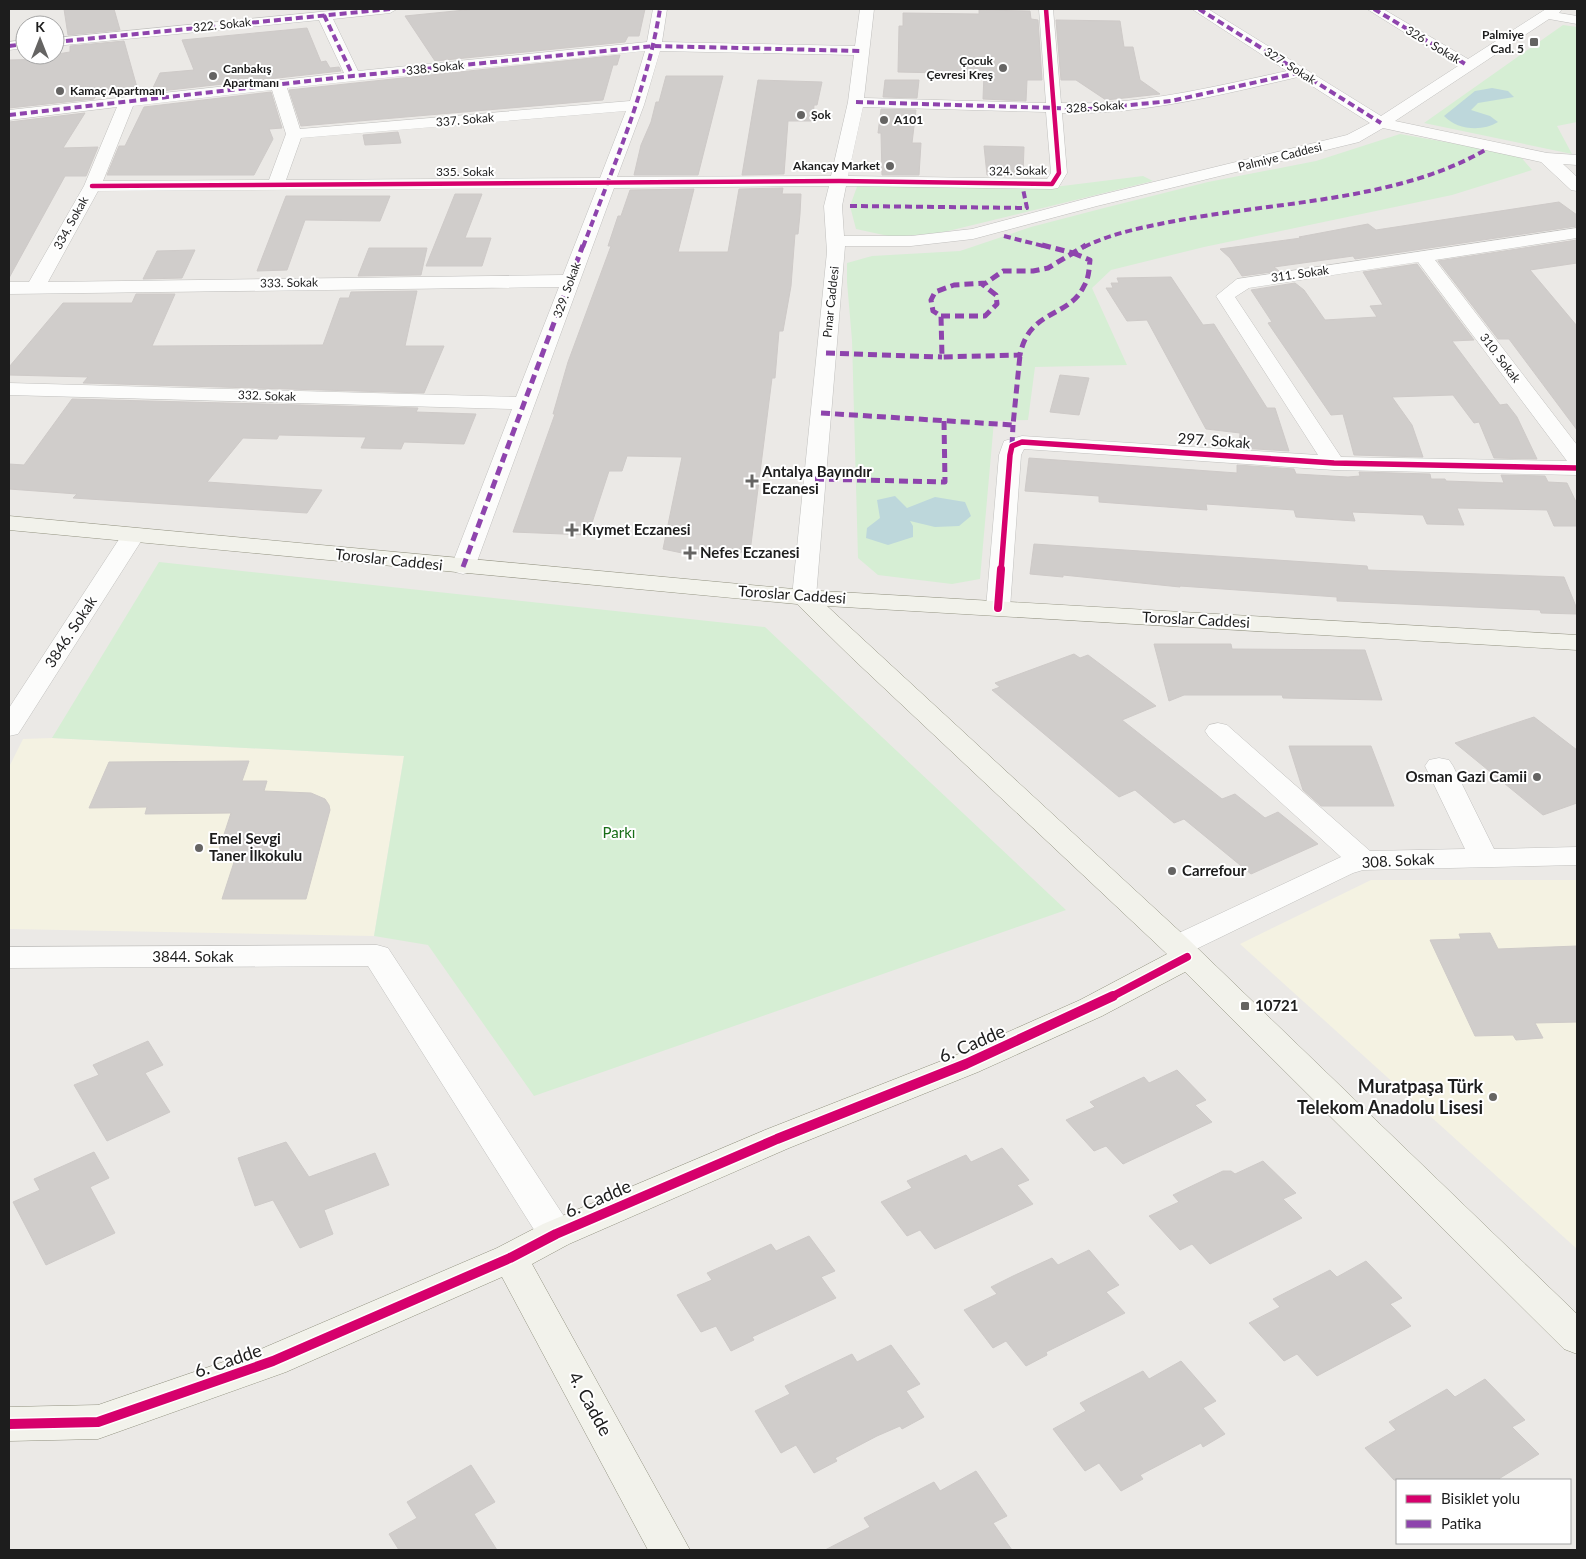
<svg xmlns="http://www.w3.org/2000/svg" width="1586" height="1559" font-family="Lato,sans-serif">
  <rect width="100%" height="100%" fill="#ebe9e6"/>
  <g fill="#f4f2e2">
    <polygon points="52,738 404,756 374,936 9,929 9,767 23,739"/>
    <polygon points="1371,880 1577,880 1577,1249 1240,944"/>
  </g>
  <g fill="#d6eed4">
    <polygon points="1563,25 1577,27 1577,122 1557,126 1572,154 1424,123"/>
    <polygon points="1400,134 1519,155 1532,170 1452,195 1204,247 1111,270 1092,288 1127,365 1035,367 1028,420 994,421 980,579 952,584 878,575 858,558 852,340 847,282 847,263 872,256 960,251 1031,227 1104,208 1208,182 1316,161"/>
    <polygon points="1143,176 1153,181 940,233 893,237 856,229 850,206 858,184 1038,189"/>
    <polygon points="159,562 765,627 1066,910 534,1096 428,945 374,936 404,756 52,738"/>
  </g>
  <g fill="#bdd7db">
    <path d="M1492,88L1508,91L1514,97L1478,103L1471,110L1490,116L1498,122C1482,132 1457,130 1444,116L1475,91Z"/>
    <polygon points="895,496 907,508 935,497 965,502 971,516 959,526 935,527 910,521 913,526 913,537 888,545 866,538 867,528 880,518 877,500"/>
  </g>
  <g fill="#d0cdcb" stroke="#cecac8">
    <polygon points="64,9 114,9 120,30 68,35"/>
    <polygon points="475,9 645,9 639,36 628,36 625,42 435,61 405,16"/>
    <polygon points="979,10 1030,11 1031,19 1038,20 1042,80 1027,80 1026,101 983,99 984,74 898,72 899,26 903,26 903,13 979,14"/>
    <polygon points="1056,20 1120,21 1124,47 1133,47 1140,80 1160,94 1106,100 1076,80 1061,80"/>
    <polygon points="307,28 321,62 326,61 330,68 339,67 341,71 151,92 160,73 194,70 182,40"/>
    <polygon points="124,41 138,91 96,96 94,99 9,108 9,60 52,59 51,55 70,52 70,46"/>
    <polygon points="620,55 617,65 613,65 603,100 301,126 289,90"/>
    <polygon points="666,76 723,76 698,175 634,175 641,145 651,122 656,102 659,102"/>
    <polygon points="758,80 822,82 817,105 814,105 813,121 788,121 784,174 742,175"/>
    <polygon points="885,80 919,80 917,98 883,97"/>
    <polygon points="271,92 282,128 269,129 273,139 254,175 107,175 119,146 125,146 144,107"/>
    <polygon points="881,109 916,110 912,143 921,143 919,175 882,175 881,133 878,133"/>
    <polygon points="85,113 63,148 98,147 86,176 65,176 9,278 9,122"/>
    <polygon points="398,132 401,143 365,145 363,135"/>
    <polygon points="984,146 1024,147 1023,175 987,175"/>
    <polygon points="783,188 782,194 801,194 800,214 798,234 795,234 791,286 783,331 779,331 775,378 772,378 750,552 732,552 723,555 682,553 663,549 682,457 627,456 622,471 609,471 588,535 513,532 555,414 553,414 568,362 611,246 608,246 618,216 621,216 630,190 694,189 678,252 728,252 739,189"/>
    <polygon points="455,194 482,194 465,238 491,238 482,266 426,266"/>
    <polygon points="286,196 390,196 380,221 305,220 287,270 257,271"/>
    <polygon points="1559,202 1577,215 1577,226 1355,259 1353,256 1274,267 1279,271 1242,276 1230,258 1220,249 1301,238 1299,237 1368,224 1376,230"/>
    <polygon points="1577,240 1577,263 1530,270 1577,326 1577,430 1509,339 1498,339 1438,261"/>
    <polygon points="369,248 427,248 421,275 358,276"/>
    <polygon points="195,250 182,278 143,279 157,251"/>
    <polygon points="1417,264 1474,340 1452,341 1500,405 1507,404 1517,417 1537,459 1494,458 1479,422 1474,423 1453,395 1392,397 1412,425 1423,457 1354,455 1343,414 1331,415 1268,323 1272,322 1251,290 1295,283 1304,290 1325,320 1377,317 1370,306 1383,305 1363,272"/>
    <polygon points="1171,277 1203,325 1214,324 1267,408 1275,408 1289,451 1239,448 1240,433 1206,429 1147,320 1127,321 1106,288 1113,288 1111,283 1119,283 1117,278"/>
    <polygon points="417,291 405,346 444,346 424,393 83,383 88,377 9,375 9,367 63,303 132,303 136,294 175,294 152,346 323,345 340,298 349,298 351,292"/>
    <polygon points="1060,375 1089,378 1079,415 1050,412"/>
    <polygon points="72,399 418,408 416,412 476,414 464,444 404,442 401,449 361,448 366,437 279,435 277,439 243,438 207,482 322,490 307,513 73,498 77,494 9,489 9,464 24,465"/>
    <polygon points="1029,458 1237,473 1237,465 1294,469 1296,474 1348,477 1360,476 1359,472 1430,474 1431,479 1445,479 1446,481 1504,483 1501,475 1545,476 1548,482 1567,483 1577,504 1577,526 1554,526 1547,510 1457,508 1464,525 1427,524 1423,515 1352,512 1355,521 1296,517 1294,510 1206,504 1207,510 1099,502 1099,496 1025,491"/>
    <polygon points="1034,544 1367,566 1368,570 1564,577 1577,609 1577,614 1541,613 1540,610 1337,601 1337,597 1180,586 1180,587 1063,575 1063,577 1030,574"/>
    <polygon points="1154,644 1231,644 1232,649 1365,650 1382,700 1283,698 1282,695 1184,695 1169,701"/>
    <polygon points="1074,654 1080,658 1088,655 1156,706 1122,720 1222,799 1235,794 1265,818 1278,812 1318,844 1251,874 1184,819 1174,823 1135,790 1119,797 992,690 1000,687 995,683"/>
    <polygon points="1534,717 1577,750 1577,803 1543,815 1455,743"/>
    <polygon points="1289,746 1371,746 1394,806 1321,806 1303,790"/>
    <polygon points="249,761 242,781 267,781 264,791 311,793 325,799 329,805 330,810 306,899 222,899 236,856 217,856 231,813 145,814 147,807 89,808 109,762"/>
    <polygon points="1490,933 1498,949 1577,946 1577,1022 1535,1023 1543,1038 1516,1040 1513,1035 1475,1036 1430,940 1461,939 1459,934"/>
    <polygon points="148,1041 163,1065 145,1073 170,1112 107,1141 74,1085 99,1075 93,1065"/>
    <polygon points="1177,1070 1206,1100 1195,1105 1212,1122 1123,1164 1106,1146 1094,1151 1066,1120 1095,1107 1090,1102 1144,1077 1149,1083"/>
    <polygon points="286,1142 309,1177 375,1153 389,1185 324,1210 333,1234 300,1248 273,1200 255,1206 238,1158"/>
    <polygon points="1002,1148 1029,1180 1017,1185 1033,1204 935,1249 920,1230 907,1236 881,1202 912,1188 907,1181 966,1155 971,1162"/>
    <polygon points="94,1152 109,1178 90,1187 115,1233 46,1265 13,1202 40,1190 34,1179"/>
    <polygon points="1263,1161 1296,1193 1283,1199 1302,1218 1210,1264 1192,1244 1180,1250 1149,1216 1179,1202 1173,1195 1223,1171 1231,1171 1235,1174"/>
    <polygon points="809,1236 835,1271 821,1277 836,1298 752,1337 754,1340 731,1351 716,1326 701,1332 677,1295 712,1280 707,1273 771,1244 776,1251"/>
    <polygon points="1089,1250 1119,1285 1106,1292 1125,1313 1046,1352 1047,1355 1026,1366 1006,1341 993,1348 964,1310 997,1294 991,1287 1013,1276 1052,1258 1058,1265"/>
    <polygon points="1366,1261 1402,1298 1390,1304 1411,1326 1317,1376 1297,1354 1284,1361 1249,1323 1280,1307 1273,1299 1330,1270 1337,1277"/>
    <polygon points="891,1345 920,1384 906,1391 924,1417 902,1429 900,1426 877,1436 835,1458 837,1461 814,1473 796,1445 781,1453 755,1411 790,1394 785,1386 852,1354 857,1362"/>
    <polygon points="1181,1361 1216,1401 1203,1408 1225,1434 1203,1447 1201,1443 1140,1475 1143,1479 1121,1491 1099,1463 1085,1471 1053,1429 1086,1411 1080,1403 1143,1371 1149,1379"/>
    <polygon points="1485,1379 1525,1420 1512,1427 1539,1454 1497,1480 1394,1480 1365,1448 1396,1430 1389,1422 1447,1389 1455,1397"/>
    <polygon points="471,1465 495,1502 474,1514 497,1550 399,1550 389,1534 417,1518 407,1502"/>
    <polygon points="976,1471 1007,1516 993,1523 1012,1550 825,1550 870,1527 864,1518 934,1482 940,1491"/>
  </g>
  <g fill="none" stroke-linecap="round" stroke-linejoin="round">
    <defs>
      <g id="street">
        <path d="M350,9H397L390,13L333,19L358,71L647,42L653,9H667L662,42L855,46L860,9H874L864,98L1046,103L1039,9H1053L1061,103C1138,106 1212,87 1287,71L1192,9H1208L1381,116L1458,66L1367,9H1383L1468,59L1546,9H1562L1559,13L1577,16V24L1549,19L1395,121L1547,153L1577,155V165L1563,164L1577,177V191L1571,190L1541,162L1383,128L1359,142L1097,206L973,239L911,246H845L816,597L813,602L804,604L795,602L792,597L827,252L824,206L829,186L614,188L475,567L471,572L463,574L455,572L451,567L512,409L9,395V383L516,397L559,287L9,294V282H29L84,186L117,107L9,120V110L344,73L319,20L55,46V38ZM645,51L630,101L300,129L287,88ZM660,51L854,55L848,102L831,176L617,177L644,105ZM1298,77L1370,123L1347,135L1092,197L972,229L911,236H844L842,206L846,186L1052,189L1058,188L1067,173L1062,113C1142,115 1220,95 1298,77ZM272,90L286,134L269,180L103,181L133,106ZM863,107L1046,112L1051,173L1047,179L848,176ZM626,111L600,178L286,180L301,138ZM597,188L563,275L48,282L98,191Z"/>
        <polygon points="25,40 25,48 9,50 9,42"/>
        <path d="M1577,228V238L1435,260L1577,445V475L1334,470L1024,449L1021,455L1010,608L1007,613L998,615L989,613L986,608L999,455L1004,441L1022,436L1318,455L1216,296L1237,279ZM1418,262L1567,461L1341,457L1235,297L1249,288Z"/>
        <polygon points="133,528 141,530 145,535 22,728 18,734 9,736 9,708 125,530"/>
        <polygon points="1218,723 1227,725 1370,851 1465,849 1425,766 1429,760 1439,758 1449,760 1453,766 1494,849 1577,847 1577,865 1363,870 1353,873 1188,953 1177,956 1166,953 1162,946 1166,939 1341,857 1209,737 1205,731 1209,725"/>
        <polygon points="377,945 388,948 569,1224 574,1234 569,1244 556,1248 543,1244 368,966 9,968 9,947"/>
      </g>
      <polygon id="secondary" points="9,516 804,590 1577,635 1577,650 827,606 1188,939 1577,1314 1577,1354 1564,1349 1185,972 1102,1016 978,1072 789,1148 569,1244 532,1264 690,1550 648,1550 502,1277 286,1372 98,1439 9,1441 9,1407 98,1405 261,1349 497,1248 543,1224 765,1130 954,1056 1080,1000 1167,954 851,657 797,604 9,530"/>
    </defs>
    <use href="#street" stroke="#c1c0be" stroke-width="1"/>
    <use href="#secondary" stroke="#929280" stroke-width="1"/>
    <use href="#street" fill="#fcfcfb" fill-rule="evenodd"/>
    <use href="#secondary" fill="#f2f2eb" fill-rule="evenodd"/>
    <g stroke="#8e44ad" stroke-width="4" stroke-dasharray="7 4" stroke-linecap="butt">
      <polyline points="1199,9 1381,123"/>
      <polyline points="1374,9 1467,65"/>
      <polyline points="324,15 353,76"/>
      <polyline points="55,42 390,9"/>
      <polyline points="9,46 25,44"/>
      <polyline points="856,102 1089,109 1171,101 1302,72"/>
      <polyline points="9,115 353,76 654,46 862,51"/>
      <polyline points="850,206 1027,208 1023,189"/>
      <polyline points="1004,236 1047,247"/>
      <path d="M583,247C612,169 647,91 660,9"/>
      <path d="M1084,247C1112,233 1144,227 1175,221C1273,202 1398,201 1485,150"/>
    </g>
    <g stroke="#8e44ad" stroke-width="5" stroke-dasharray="9 5" stroke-linecap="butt">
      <polyline points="1042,245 1073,253 1086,245"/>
      <path d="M1073,253L1090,260C1089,269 1089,278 1084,286C1069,318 1029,309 1020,355L942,357L941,316L933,311L931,300L935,292L954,285L986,283L1003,271H1033L1048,268Z"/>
      <polyline points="941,316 985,316 997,304 996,295 982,284"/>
      <polyline points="826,353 942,357"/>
      <polyline points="821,413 1013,425 1020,355"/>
      <polyline points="1012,446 1013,425"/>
      <polyline points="815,479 945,482 944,421"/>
      <polyline points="463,567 583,245"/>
    </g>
    <defs>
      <polyline id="cycleway-far3" points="92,186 839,181 1052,184 1059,173 1046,9"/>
      <polyline id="cycleway-far2" points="1001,571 1010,455 1012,446 1022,442 1334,463 1577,468"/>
      <g id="cycleway-far1">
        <polyline points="998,608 1001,569"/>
        <polyline points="1111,997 1187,957"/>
      </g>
      <polyline id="cycleway" points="9,1424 98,1422 273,1361 510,1258 556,1234 777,1139 966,1064 1113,996"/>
    </defs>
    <use href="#cycleway-far3" stroke="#fff" stroke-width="6"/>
    <use href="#cycleway-far2" stroke="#fff" stroke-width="8"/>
    <use href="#cycleway-far1" stroke="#fff" stroke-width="11"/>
    <use href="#cycleway" stroke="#fff" stroke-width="13"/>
    <use href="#cycleway-far3" stroke="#d6006c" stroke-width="4.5"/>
    <use href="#cycleway-far2" stroke="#d6006c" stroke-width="5.5"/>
    <use href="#cycleway-far1" stroke="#d6006c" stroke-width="8"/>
    <use href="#cycleway" stroke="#d6006c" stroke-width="10"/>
  </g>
  <g fill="#656463" stroke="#fff" stroke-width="2">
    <rect x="1529" y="37" width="10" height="10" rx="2.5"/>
    <circle cx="1003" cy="68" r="5"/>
    <circle cx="213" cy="76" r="5"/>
    <circle cx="60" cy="91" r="5"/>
    <circle cx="801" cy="115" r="5"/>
    <circle cx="884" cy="120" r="5"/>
    <circle cx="890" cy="166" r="5"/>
    <path d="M749.5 473.5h5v5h5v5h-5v5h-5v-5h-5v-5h5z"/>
    <path d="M569.5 522.5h5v5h5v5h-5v5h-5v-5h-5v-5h5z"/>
    <path d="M687.5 545.5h5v5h5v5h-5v5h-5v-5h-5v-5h5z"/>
    <circle cx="1537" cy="777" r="5"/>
    <circle cx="199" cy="848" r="5"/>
    <circle cx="1172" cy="871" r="5"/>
    <rect x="1240" y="1001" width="10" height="10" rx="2.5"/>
    <circle cx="1493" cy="1097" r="5"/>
  </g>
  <g text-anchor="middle" stroke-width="4" stroke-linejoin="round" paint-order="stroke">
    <g font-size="12" fill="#1d1d1d" stroke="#fff">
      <text transform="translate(222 25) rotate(-6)" y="4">322. Sokak</text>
      <text transform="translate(1433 45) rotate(31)" y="4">326 . Sokak</text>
      <text transform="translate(1290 66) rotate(32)" y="4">327. Sokak</text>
      <text transform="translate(435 68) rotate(-6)" y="4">338. Sokak</text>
      <text transform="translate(1095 107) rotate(-4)" y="4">328. Sokak</text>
      <text transform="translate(465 120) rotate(-5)" y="4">337. Sokak</text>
      <text transform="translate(1280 157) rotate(-14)" y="4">Palmiye Caddesi</text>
      <text transform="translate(1018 171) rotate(-1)" y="4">324. Sokak</text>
      <text x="465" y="176">335. Sokak</text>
      <text transform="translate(71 223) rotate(-61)" y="4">334. Sokak</text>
      <text transform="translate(1300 274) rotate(-8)" y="4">311. Sokak</text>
      <text transform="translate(289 283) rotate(-1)" y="4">333. Sokak</text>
      <text transform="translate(567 290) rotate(-70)" y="4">329. Sokak</text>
      <text transform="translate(831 302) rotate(-84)" y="4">Pınar Caddesi</text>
      <text transform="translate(1500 358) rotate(53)" y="4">310. Sokak</text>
      <text transform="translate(267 396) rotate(2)" y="4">332. Sokak</text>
    </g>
    <g font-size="12" font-weight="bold" fill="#1d1d1d" stroke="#fff" text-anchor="start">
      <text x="1524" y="39" text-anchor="end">Palmiye<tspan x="1524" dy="14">Cad. 5</tspan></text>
      <text x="993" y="65" text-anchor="end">Çocuk<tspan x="993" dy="14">Çevresi Kreş</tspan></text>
      <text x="223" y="73">Canbakış<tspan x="223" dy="14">Apartmanı</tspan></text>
      <text x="70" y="95">Kamaç Apartmanı</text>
      <text x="811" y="119">Şok</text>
      <text x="894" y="124">A101</text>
      <text x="880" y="170" text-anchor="end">Akançay Market</text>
    </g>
    <g font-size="15" fill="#1d1d1d" stroke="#fff">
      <text transform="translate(1214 441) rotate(4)" y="5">297. Sokak</text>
      <text transform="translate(389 560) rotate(6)" y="5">Toroslar Caddesi</text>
      <text transform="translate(792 595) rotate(4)" y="5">Toroslar Caddesi</text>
      <text transform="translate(1196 620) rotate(3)" y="5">Toroslar Caddesi</text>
      <text transform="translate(71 632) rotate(-57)" y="5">3846. Sokak</text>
      <text transform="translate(1398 861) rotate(-3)" y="5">308. Sokak</text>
      <text x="193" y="962">3844. Sokak</text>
    </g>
    <g font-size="15" font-weight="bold" fill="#1d1d1d" stroke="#fff" text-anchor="start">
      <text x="762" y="477">Antalya Bayındır<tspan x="762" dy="17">Eczanesi</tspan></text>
      <text x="582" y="535">Kıymet Eczanesi</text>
      <text x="700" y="558">Nefes Eczanesi</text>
      <text x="1527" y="782" text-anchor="end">Osman Gazi Camii</text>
      <text x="209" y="844">Emel Sevgi<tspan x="209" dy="17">Taner İlkokulu</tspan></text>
      <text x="1182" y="876">Carrefour</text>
      <text x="1255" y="1011">10721</text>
    </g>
    <g font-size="15" fill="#186e18" stroke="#fff">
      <text x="619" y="838">Parkı</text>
    </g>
    <g font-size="18" fill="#1d1d1d" stroke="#fff">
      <text transform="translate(972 1044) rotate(-23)" y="6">6. Cadde</text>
      <text transform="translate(598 1199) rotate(-23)" y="6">6. Cadde</text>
      <text transform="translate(228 1361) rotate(-19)" y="6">6. Cadde</text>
      <text transform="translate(590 1404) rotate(61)" y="6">4. Cadde</text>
    </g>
    <g font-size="18" font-weight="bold" fill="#1d1d1d" stroke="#fff" text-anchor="end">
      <text x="1483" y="1093">Muratpaşa Türk<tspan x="1483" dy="21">Telekom Anadolu Lisesi</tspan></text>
    </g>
  </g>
  <rect width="1586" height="1559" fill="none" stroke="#1d1d1d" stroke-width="20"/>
  <rect x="1396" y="1479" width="175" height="65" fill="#ffffff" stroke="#a5a5a5"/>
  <rect x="1406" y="1495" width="25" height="8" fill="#d6006c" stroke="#a5a5a5"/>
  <text x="1441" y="1504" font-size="15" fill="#1d1d1d">Bisiklet yolu</text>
  <rect x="1406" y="1520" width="25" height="8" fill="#8e44ad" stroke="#a5a5a5"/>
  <text x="1441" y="1529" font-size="15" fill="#1d1d1d">Patika</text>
  <g transform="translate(40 40)"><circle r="24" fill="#ffffff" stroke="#a5a5a5"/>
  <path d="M0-4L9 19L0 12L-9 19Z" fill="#656463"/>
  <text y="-8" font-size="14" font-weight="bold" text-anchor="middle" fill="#1d1d1d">K</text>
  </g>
</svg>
